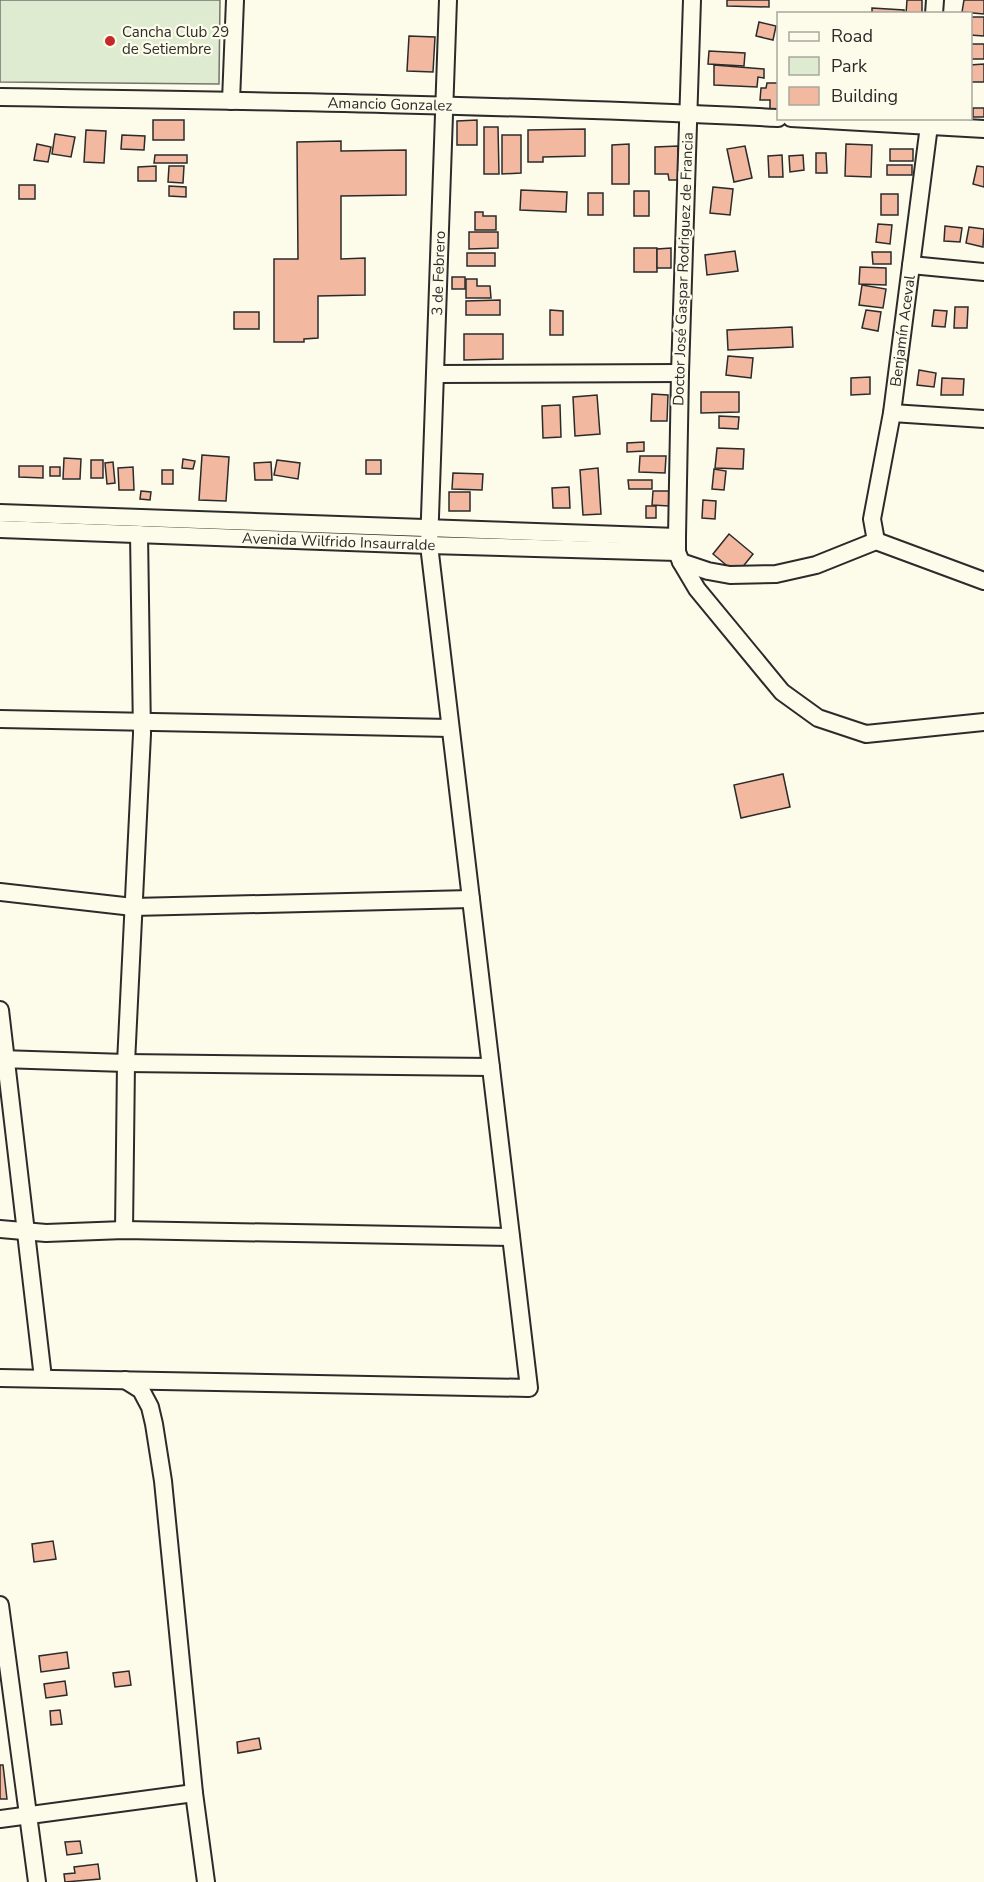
<svg xmlns="http://www.w3.org/2000/svg" width="984" height="1882" font-family="'Nunito Sans',sans-serif">
  <rect width="100%" height="100%" fill="#fdfbea"/>
  <polygon fill="#deebd1" stroke="#74746e" stroke-width="1.5" points="0,0 220,0 219,84 0,82"/>
  <g fill="#f2b8a0" stroke="#2b2b2b" stroke-width="1.5">
    <polygon points="727,0 769,0 769,7 727,6"/>
    <polygon points="907,0 922,0 922,14 906,14"/>
    <polygon points="964,0 984,0 984,14 962,12"/>
    <polygon points="872,8 904,10 904,14 872,14"/>
    <polygon points="970,17 984,17 984,36 970,35"/>
    <polygon points="759,22 776,26 773,40 756,36"/>
    <polygon points="409,36 435,37 433,72 407,71"/>
    <rect x="970" y="44" width="14" height="15"/>
    <polygon points="709,51 745,53 744,66 708,64"/>
    <polygon points="984,64 984,82 970,82 970,65"/>
    <polygon points="714,65 764,69 764,78 758,77 757,87 714,85"/>
    <polygon points="767,83 778,83 778,110 770,110 770,100 760,100 761,88 766,88"/>
    <rect x="973" y="108" width="11" height="9"/>
    <rect x="153" y="120" width="31" height="20"/>
    <polygon points="477,120 477,145 457,145 457,121"/>
    <polygon points="484,127 498,127 499,174 484,174"/>
    <polygon points="585,129 585,156 543,157 543,162 528,162 528,130"/>
    <polygon points="86,130 106,131 104,163 84,162"/>
    <polygon points="55,134 75,137 71,157 52,154"/>
    <polygon points="122,135 145,136 144,150 121,149"/>
    <polygon points="502,135 521,135 521,173 502,174"/>
    <polygon points="341,141 341,151 406,150 406,195 341,196 341,259 365,258 365,295 318,296 318,338 304,339 304,342 274,342 274,259 298,259 297,142"/>
    <polygon points="37,144 51,147 48,162 34,160"/>
    <polygon points="629,144 629,184 612,184 612,145"/>
    <polygon points="846,144 872,145 871,177 845,176"/>
    <polygon points="678,146 678,180 669,180 668,174 655,174 655,147"/>
    <polygon points="745,146 752,178 734,182 727,149"/>
    <rect x="890" y="149" width="23" height="12"/>
    <polygon points="816,153 826,153 827,173 816,173"/>
    <polygon points="155,155 187,155 187,163 154,163"/>
    <polygon points="782,155 783,177 769,177 768,156"/>
    <polygon points="803,155 804,170 790,172 789,156"/>
    <rect x="887" y="165" width="25" height="10"/>
    <polygon points="156,166 156,181 138,181 138,167"/>
    <polygon points="169,166 184,166 183,183 168,182"/>
    <polygon points="977,166 984,167 984,187 973,184"/>
    <rect x="19" y="185" width="16" height="14"/>
    <polygon points="169,186 186,187 186,197 169,196"/>
    <polygon points="713,187 733,189 730,215 710,213"/>
    <polygon points="521,190 567,192 566,212 520,210"/>
    <rect x="634" y="191" width="15" height="25"/>
    <rect x="588" y="193" width="15" height="22"/>
    <rect x="881" y="194" width="17" height="21"/>
    <polygon points="475,212 483,212 483,216 496,216 496,230 475,230"/>
    <polygon points="878,224 892,225 890,244 876,242"/>
    <polygon points="945,226 962,228 960,242 944,241"/>
    <polygon points="969,227 984,229 983,247 966,243"/>
    <polygon points="469,232 498,232 498,248 469,249"/>
    <rect x="634" y="248" width="23" height="24"/>
    <polygon points="671,248 671,268 657,268 657,249"/>
    <polygon points="735,251 738,271 707,275 705,255"/>
    <polygon points="872,252 891,252 891,264 873,264"/>
    <rect x="467" y="253" width="28" height="13"/>
    <polygon points="860,267 886,268 886,285 859,284"/>
    <rect x="452" y="277" width="13" height="12"/>
    <polygon points="466,279 477,279 477,286 490,286 491,298 466,298"/>
    <polygon points="862,285 886,289 883,308 859,305"/>
    <polygon points="500,300 500,315 466,315 466,301"/>
    <polygon points="955,307 968,307 967,328 954,328"/>
    <polygon points="550,310 563,311 563,335 550,335"/>
    <polygon points="866,310 881,312 878,331 862,328"/>
    <polygon points="934,310 947,311 945,327 932,326"/>
    <rect x="234" y="312" width="25" height="17"/>
    <polygon points="792,327 793,347 728,350 727,330"/>
    <polygon points="464,334 503,334 503,359 464,360"/>
    <polygon points="728,356 753,358 751,378 726,375"/>
    <polygon points="919,370 936,373 934,387 917,385"/>
    <polygon points="870,377 870,394 851,395 851,378"/>
    <polygon points="942,378 964,379 963,395 941,395"/>
    <polygon points="701,392 739,392 739,412 701,413"/>
    <polygon points="652,394 668,395 667,421 651,421"/>
    <polygon points="597,395 600,434 575,436 573,397"/>
    <polygon points="560,405 561,437 543,438 542,406"/>
    <polygon points="719,416 739,417 738,429 719,428"/>
    <polygon points="644,442 644,451 627,452 627,443"/>
    <polygon points="717,448 744,449 743,469 715,468"/>
    <polygon points="202,455 229,457 226,501 199,500"/>
    <polygon points="640,456 666,456 665,473 639,472"/>
    <polygon points="64,458 81,459 80,479 63,479"/>
    <polygon points="183,459 195,461 193,469 182,468"/>
    <rect x="91" y="460" width="12" height="18"/>
    <polygon points="277,460 300,463 298,479 274,475"/>
    <rect x="366" y="460" width="15" height="14"/>
    <polygon points="113,462 115,483 107,484 105,463"/>
    <polygon points="271,462 272,480 255,480 254,463"/>
    <polygon points="19,466 43,466 43,478 19,477"/>
    <rect x="50" y="467" width="10" height="9"/>
    <polygon points="133,467 134,490 119,490 118,468"/>
    <polygon points="598,468 601,514 583,515 580,470"/>
    <polygon points="714,469 726,471 724,490 712,489"/>
    <rect x="162" y="470" width="11" height="14"/>
    <polygon points="453,473 483,474 482,490 452,489"/>
    <polygon points="628,480 652,480 652,489 629,489"/>
    <polygon points="569,487 570,508 553,508 552,488"/>
    <polygon points="141,491 151,492 150,500 140,499"/>
    <polygon points="653,491 670,491 669,506 652,505"/>
    <rect x="449" y="492" width="21" height="19"/>
    <polygon points="703,500 716,501 715,519 702,518"/>
    <rect x="646" y="506" width="10" height="12"/>
    <polygon points="729,534 753,554 737,574 713,554"/>
    <polygon points="783,774 790,807 741,818 734,785"/>
    <polygon points="53,1541 56,1559 34,1562 32,1544"/>
    <polygon points="67,1652 69,1668 41,1672 39,1656"/>
    <polygon points="129,1671 131,1685 115,1687 113,1673"/>
    <polygon points="65,1681 67,1695 46,1698 44,1684"/>
    <polygon points="60,1710 62,1724 51,1725 50,1711"/>
    <polygon points="259,1738 261,1749 238,1753 237,1742"/>
    <polygon points="0,1765 3,1765 7,1799 0,1799"/>
    <polygon points="80,1841 82,1853 67,1855 65,1842"/>
    <polygon points="98,1864 100,1879 65,1882 64,1874 75,1873 74,1867"/>
  </g>
  <g fill="none" stroke-linecap="round" stroke-linejoin="round">
    <defs>
      <g id="minor">
        <polyline points="692,0 680,373 677,537 677,552 681,562 697,589 782,692 818,718 866,734 984,722"/>
        <polyline points="934,14 935,0"/>
        <path id="s1" d="M0,97C259,101 519,105 778,118"/>
        <polyline points="231,101 235,0"/>
        <polyline points="791,118 984,129"/>
        <polyline points="911,265 984,272"/>
        <polyline points="435,374 680,373"/>
        <polyline points="892,413 984,419"/>
        <polyline points="0,513 677,537"/>
        <path id="s2" d="M0,529L429,545L677,552"/>
        <path id="s3" d="M876,541L872,519L892,413L930,118"/>
        <polyline points="681,562 708,571 730,575 776,574 816,565 876,541 984,581"/>
        <polyline points="0,719 450,728"/>
        <polyline points="0,892 133,907 471,899"/>
        <polyline points="0,1010 43,1378"/>
        <polyline points="0,1059 126,1063 491,1067"/>
        <polyline points="0,1229 46,1233 124,1230 511,1237"/>
        <polyline points="124,1230 126,1063 142,734 139,534"/>
        <path id="s4" d="M0,1378L529,1388L429,545L448,0"/>
        <polyline points="125,1380 141,1390 150,1407 154,1424 163,1481 194,1793 206,1882"/>
        <polyline points="0,1605 37,1882"/>
        <polyline points="0,1819 194,1793"/>
      </g>
    </defs>
    <use href="#minor" stroke="#2b2b2b" stroke-width="20"/>
    <use href="#minor" stroke="#fdfbea" stroke-width="16"/>
  </g>
  <circle fill="#c62828" stroke="#fdfbea" stroke-width="2" cx="110" cy="41" r="6"/>
  <g text-anchor="middle" stroke-width="4.5" stroke-linejoin="round" paint-order="stroke">
    <g font-size="15" fill="#2b2b2b" stroke="#fdfbea" text-anchor="start">
      <text x="122" y="37">Cancha Club 29<tspan x="122" dy="17">de Setiembre</tspan></text>
    </g>
    <g font-size="15" fill="#2b2b2b" stroke="#fdfbea">
      <text dy="5" stroke="none"><textPath href="#s1" startOffset="390">Amancio Gonzalez</textPath></text>
      <text transform="translate(683 269) rotate(-88)" y="5">Doctor José Gaspar Rodriguez de Francia</text>
      <text dy="5" stroke="none"><textPath href="#s4" startOffset="1650">3 de Febrero</textPath></text>
      <text dy="5" stroke="none"><textPath href="#s3" startOffset="213">Benjamín Aceval</textPath></text>
      <text dy="5" stroke="none"><textPath href="#s2" startOffset="339">Avenida Wilfrido Insaurralde</textPath></text>
    </g>
  </g>
  <rect x="777" y="12" width="195" height="108" fill="#fdfbea" stroke="#a9a89e" stroke-width="1.5"/>
  <rect x="789" y="32" width="30" height="9" fill="#fdfbea" stroke="#a9a89e" stroke-width="1.5"/>
  <text x="831" y="42" font-size="18" fill="#2b2b2b">Road</text>
  <rect x="789" y="57" width="30" height="18" fill="#deebd1" stroke="#a9a89e" stroke-width="1.5"/>
  <text x="831" y="72" font-size="18" fill="#2b2b2b">Park</text>
  <rect x="789" y="87" width="30" height="18" fill="#f2b8a0" stroke="#a9a89e" stroke-width="1.5"/>
  <text x="831" y="102" font-size="18" fill="#2b2b2b">Building</text>
</svg>
